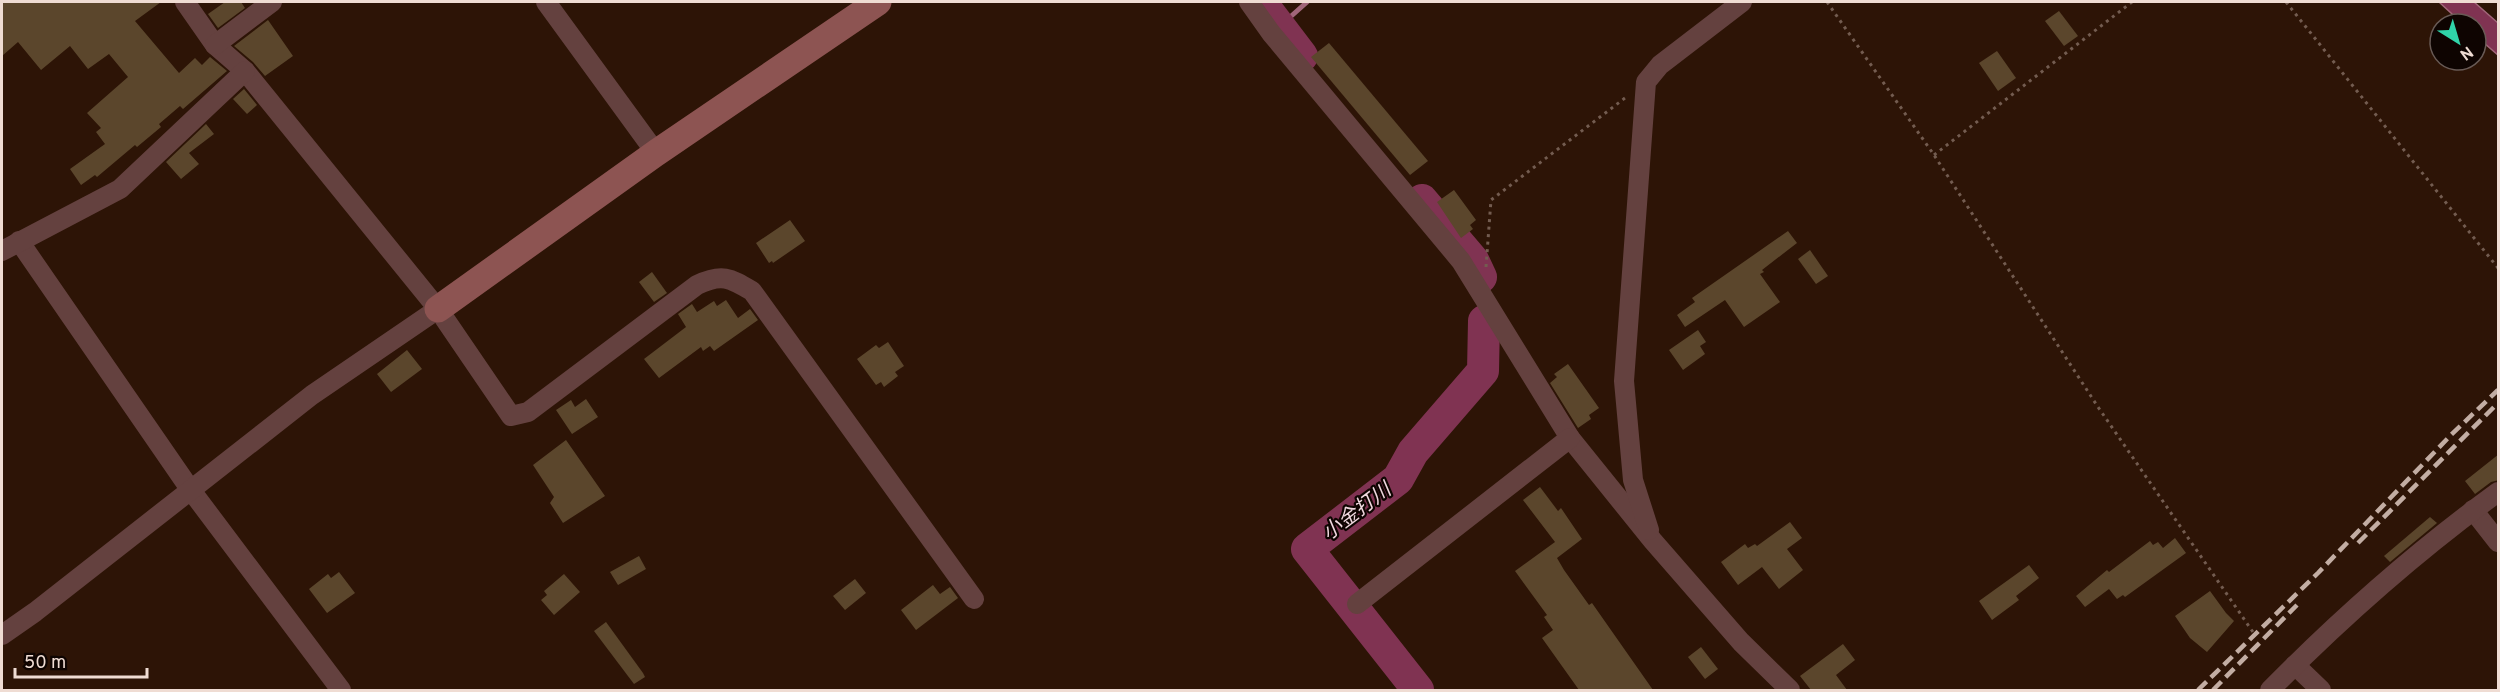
<svg xmlns="http://www.w3.org/2000/svg" width="2500" height="692" font-family="Overpass,'Noto Sans JP',sans-serif">
  <rect width="100%" height="100%" fill="#2d1406"/>
  <polygon fill="#803352" stroke="#a16679" stroke-width="1.5" points="2439,2 2474,2 2498,23 2498,55 2476,36 2476,24 2463,24"/>
  <g fill="none" stroke-linecap="round" stroke-linejoin="round">
    <polyline stroke="#a16679" stroke-width="5" points="1279,27 1307,2"/>
    <g stroke="#803352" stroke-width="32">
      <polyline points="1261,2 1302,56"/>
      <polyline points="1422,200 1473,260 1481,277"/>
      <polyline points="1418,690 1307,549 1398,479 1413,452 1483,371 1484,321"/>
    </g>
  </g>
  <g fill="#5b462c">
    <polygon points="2,2 161,2 135,21 179,73 195,58 202,65 210,57 227,71 183,109 180,106 159,124 161,127 137,147 135,145 97,177 95,175 81,185 70,169 105,144 96,132 101,128 87,113 128,77 109,54 88,69 70,46 41,70 18,42 2,56"/>
    <polygon points="225,2 241,2 245,8 218,28 208,14"/>
    <polygon points="2059,11 2078,36 2064,46 2045,21"/>
    <polygon points="268,20 293,56 265,76 253,62 234,46"/>
    <polygon points="1329,43 1428,161 1410,175 1311,57"/>
    <polygon points="1997,51 2016,78 1998,91 1979,63"/>
    <polygon points="244,89 257,105 247,114 233,99"/>
    <polygon points="206,124 214,134 189,153 199,164 181,179 166,162"/>
    <polygon points="1454,190 1476,220 1470,225 1473,229 1461,238 1437,202"/>
    <polygon points="790,220 805,241 773,263 772,261 769,263 756,243"/>
    <polygon points="1788,231 1797,243 1762,270 1764,272 1760,274 1780,302 1744,327 1725,300 1685,327 1677,315 1695,302 1692,298"/>
    <polygon points="1810,250 1828,276 1816,284 1798,259"/>
    <polygon points="652,272 667,293 654,302 639,282"/>
    <polygon points="726,300 738,318 750,309 758,320 714,351 710,346 703,351 701,347 659,378 644,359 686,327 678,314 692,304 697,312 714,301 717,306"/>
    <polygon points="1698,330 1706,342 1700,346 1705,354 1683,370 1669,350"/>
    <polygon points="888,342 904,366 895,372 898,376 884,387 881,382 876,385 857,359 876,345 879,348"/>
    <polygon points="407,350 422,369 391,392 377,374"/>
    <polygon points="1568,364 1599,408 1589,415 1591,419 1578,428 1550,383 1557,377 1554,374"/>
    <polygon points="586,399 598,417 572,434 556,410 571,400 575,407"/>
    <polygon points="566,440 605,496 563,523 550,503 554,497 533,465"/>
    <polygon points="2499,454 2499,480 2491,482 2475,494 2465,481"/>
    <polygon points="1540,487 1558,511 1561,508 1582,539 1557,558 1564,570 1589,605 1592,603 1653,690 1579,690 1542,638 1553,630 1544,617 1547,615 1515,571 1555,542 1523,500"/>
    <polygon points="2430,517 2437,523 2390,562 2384,556"/>
    <polygon points="1790,522 1802,538 1787,549 1803,570 1779,589 1762,567 1738,585 1721,562 1745,544 1748,548 1755,544 1757,546"/>
    <polygon points="2175,538 2186,553 2125,597 2123,595 2117,599 2109,589 2085,607 2076,596 2107,570 2109,572 2150,541 2153,545 2158,542 2163,548"/>
    <polygon points="639,556 646,569 618,585 610,572"/>
    <polygon points="2029,565 2039,578 2016,596 2019,600 1992,620 1979,601"/>
    <polygon points="339,572 355,593 327,613 309,589 328,574 331,578"/>
    <polygon points="564,574 580,592 554,615 541,600 547,595 544,591"/>
    <polygon points="855,579 866,593 845,610 833,596"/>
    <polygon points="933,585 940,594 950,587 958,598 916,630 901,610"/>
    <polygon points="2210,591 2226,613 2234,621 2207,652 2190,638 2175,616"/>
    <polygon points="606,622 643,673 645,677 634,684 594,631"/>
    <polygon points="1843,644 1855,660 1836,675 1847,690 1811,690 1800,676"/>
    <polygon points="1701,647 1718,669 1705,679 1688,657"/>
  </g>
  <g fill="none" stroke-linecap="round" stroke-linejoin="round">
    <g stroke="#735c50" stroke-width="3" stroke-dasharray="3 4.5" stroke-linecap="butt">
      <polyline points="1827,2 1934,155 2098,407 2255,635"/>
      <polyline points="2286,2 2498,268"/>
      <polyline points="1934,155 2132,2"/>
      <polyline points="1486,267 1491,200 1625,98"/>
    </g>
    <g stroke="#64413f" stroke-width="20">
      <path d="M185,2L215,45L245,71L438,309L511,416L528,412L697,285C722,273 730,278 752,291L974,599"/>
      <polyline points="546,2 656,153"/>
      <polyline points="1249,2 1271,33 1461,261 1570,438 1653,541 1741,642 1790,690"/>
      <polyline points="215,45 272,2"/>
      <polyline points="19,241 190,489 341,690"/>
      <polyline points="2,251 120,189 245,71"/>
      <polyline points="2473,510 2498,542"/>
      <polyline points="1649,530 1633,480 1624,381 1646,82 1660,65 1742,2"/>
      <polyline points="1357,604 1570,438"/>
      <polyline points="2,635 35,612 312,395 438,309"/>
      <polyline points="2295,665 2321,690"/>
      <path d="M2270,690C2340,619 2417,551 2498,492"/>
    </g>
    <polyline stroke="#8d5452" stroke-width="27" points="438,309 656,153 878,2"/>
    <g stroke="#c2ada3" stroke-width="4.5" stroke-dasharray="12 6" stroke-linecap="butt">
      <polyline points="2358,543 2498,403"/>
      <polyline points="2198,690 2318,573 2451,435 2498,390"/>
      <polyline points="2213,690 2297,605"/>
    </g>
  </g>
  <g text-anchor="middle" stroke-width="4.5" stroke-linejoin="round" paint-order="stroke">
    <g font-size="20" font-style="italic" fill="#f0d8df" stroke="#0e0401">
      <text transform="translate(1356 511) rotate(-37)" y="7">小金打川</text>
    </g>
  </g>
  <rect width="2500" height="692" fill="none" stroke="#efdcd3" stroke-width="6"/>
  <g transform="translate(2458 42) rotate(143)"><circle r="28" fill="#0e0401" stroke="#685a55" stroke-width="1.5"/>
  <path d="M0-4.5L10 22L0 15L-10 22Z" fill="#30d4a9"/>
  <text y="-9" font-size="16" font-weight="bold" text-anchor="middle" fill="#efdcd3">N</text>
  </g>
  <path d="M15 668v9h132v-9" fill="none" stroke="#efdcd3" stroke-width="3"/>
  <text x="24" y="668" font-size="18" fill="#efdcd3" stroke="#0e0401" stroke-width="4.5" paint-order="stroke">50 m</text>
</svg>
